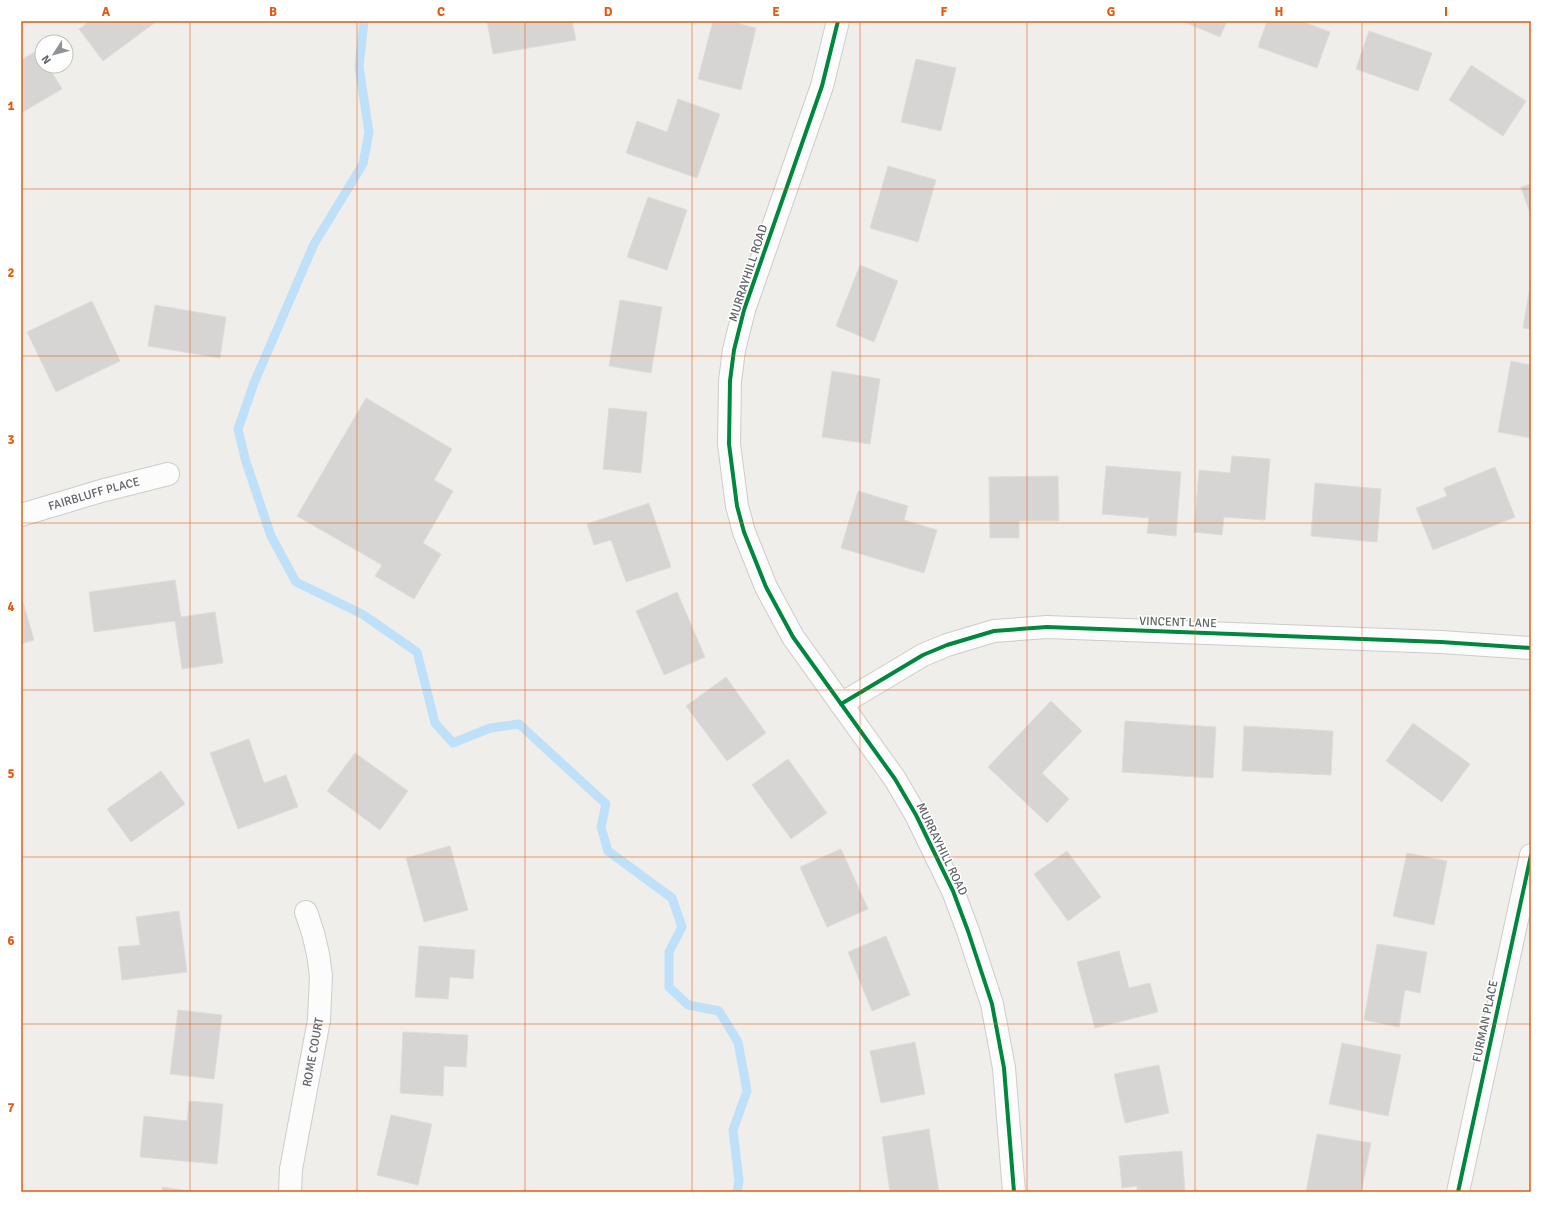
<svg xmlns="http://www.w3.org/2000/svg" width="1552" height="1213" font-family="Signika,sans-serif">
  <rect width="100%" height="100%" fill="#efeeea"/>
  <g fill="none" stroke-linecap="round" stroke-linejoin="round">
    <polyline stroke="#bfe0f9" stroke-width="9" points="364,21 359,67 369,132 363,164 314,244 254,383 238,429 246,462 271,536 296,582 362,614 417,652 435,723 453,743 490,728 519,724 606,804 601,827 608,851 672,898 682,927 669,952 669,987 688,1005 719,1011 738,1042 747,1091 733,1130 739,1181 737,1192"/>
  </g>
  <g fill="#d6d5d3" stroke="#deddd9">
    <polygon points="90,21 157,21 103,61 79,29"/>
    <polygon points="487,21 572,21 576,40 493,54"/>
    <polygon points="713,21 730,21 756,28 741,90 698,79"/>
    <polygon points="1182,21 1227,21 1220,37"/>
    <polygon points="1267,21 1301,21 1330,32 1317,68 1258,47"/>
    <polygon points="1369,31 1432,53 1418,91 1356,69"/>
    <polygon points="38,50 42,57 42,66 48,66 62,89 21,113 21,60"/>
    <polygon points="916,59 956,68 941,131 901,122"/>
    <polygon points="1471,65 1526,101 1503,136 1449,100"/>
    <polygon points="678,99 720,114 697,178 626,153 637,121 667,132"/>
    <polygon points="888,166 936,180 918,242 870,228"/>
    <polygon points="1531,184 1531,216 1521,187"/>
    <polygon points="648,197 687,210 667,270 627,257"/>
    <polygon points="860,265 898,281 874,342 836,326"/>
    <polygon points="1531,281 1531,329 1523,328"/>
    <polygon points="620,300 662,307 651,373 609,366"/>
    <polygon points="92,301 120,361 56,392 27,332"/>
    <polygon points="155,305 226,317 220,358 148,346"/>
    <polygon points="1511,361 1531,365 1531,438 1498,432"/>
    <polygon points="832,371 880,379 870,444 822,437"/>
    <polygon points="366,398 452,449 434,480 453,491 423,543 441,554 414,599 375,576 382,565 297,516"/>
    <polygon points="609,408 647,412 641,473 603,469"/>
    <polygon points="1232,456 1270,459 1265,520 1224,517 1222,535 1194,532 1199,470 1230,473"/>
    <polygon points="1106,466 1181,472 1176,536 1147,533 1149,518 1102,514"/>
    <polygon points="1495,467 1515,517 1433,550 1416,508 1447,496 1444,488"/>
    <polygon points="1058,476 1059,521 1019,521 1019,538 990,538 989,477"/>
    <polygon points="1315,483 1381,489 1377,542 1311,536"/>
    <polygon points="858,491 908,506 904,520 937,530 924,573 841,548"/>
    <polygon points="649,503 671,567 626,582 611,540 594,545 587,524"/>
    <polygon points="175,580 181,617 215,612 223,663 182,669 175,621 94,632 89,592"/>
    <polygon points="677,592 705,657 664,675 636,611"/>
    <polygon points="23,602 34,640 21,644 21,603"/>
    <polygon points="726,677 766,733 727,761 686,706"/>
    <polygon points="1051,701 1082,731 1042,773 1069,799 1047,823 988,767"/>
    <polygon points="1125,721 1216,727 1213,778 1122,772"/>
    <polygon points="1413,723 1470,764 1442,802 1386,761"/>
    <polygon points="1244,726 1333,731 1331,775 1242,771"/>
    <polygon points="249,739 264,783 286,775 298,807 238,829 210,753"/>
    <polygon points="355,753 408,791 380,830 327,791"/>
    <polygon points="788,759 827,813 791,839 752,785"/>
    <polygon points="161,771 185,804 131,842 107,809"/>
    <polygon points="450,846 468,910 424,922 406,858"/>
    <polygon points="841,849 868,909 827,927 800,867"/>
    <polygon points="1067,851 1101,897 1068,921 1034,874"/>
    <polygon points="1407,853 1447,861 1434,925 1393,916"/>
    <polygon points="179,911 187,972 122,980 118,947 140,945 136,917"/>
    <polygon points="886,936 910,995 872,1011 848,952"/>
    <polygon points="1377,944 1427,952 1420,993 1405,990 1399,1027 1364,1020"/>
    <polygon points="419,946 475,950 473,979 450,977 448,999 415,997"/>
    <polygon points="1119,951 1129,988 1150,983 1158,1012 1095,1028 1077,962"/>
    <polygon points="178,1010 222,1015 214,1079 170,1074"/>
    <polygon points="403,1032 468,1035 466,1067 444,1066 443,1096 400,1093"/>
    <polygon points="915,1042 925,1094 881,1103 870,1051"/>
    <polygon points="1342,1043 1401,1055 1388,1116 1329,1104"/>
    <polygon points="1159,1065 1169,1113 1125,1123 1114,1074"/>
    <polygon points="189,1101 223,1104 217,1164 140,1157 144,1116 187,1121"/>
    <polygon points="391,1115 432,1124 418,1185 377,1175"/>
    <polygon points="929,1129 939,1192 890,1192 882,1137"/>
    <polygon points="1317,1134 1371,1143 1361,1192 1306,1192"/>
    <polygon points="1182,1151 1185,1192 1137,1192 1137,1186 1122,1188 1119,1156"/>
    <polygon points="162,1187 196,1192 162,1192"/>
  </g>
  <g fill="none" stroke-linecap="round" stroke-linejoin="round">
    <defs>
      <g id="minor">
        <polyline points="838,21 822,86 744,310 734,350 730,381 729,444 737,506 744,532 766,587 793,637 895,779 916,815 953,891 968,931 992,1004 1004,1068 1014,1192"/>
        <path id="s1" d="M21,515L101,491L168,474"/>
        <polyline points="841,704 923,655 947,645 994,631 1047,627 1441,642 1531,648"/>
        <path id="s2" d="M290,1192L291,1169L319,1020L321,976L318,954L313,933L306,912"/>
        <polyline points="1458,1192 1531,855"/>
      </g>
    </defs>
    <use href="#minor" stroke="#cbcccc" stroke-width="24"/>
    <use href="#minor" stroke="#fdfcfc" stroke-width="22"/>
    <defs>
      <g id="cycleway">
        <polyline points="838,21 822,86 744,310 734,350 730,381 729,444 737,506 744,532 766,587 793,637 895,779 916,815 953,891 968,931 992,1004 1004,1068 1014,1192"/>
        <polyline points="841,704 923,655 947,645 994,631 1047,627 1441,642 1531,648"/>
        <polyline points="1458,1192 1531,855"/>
      </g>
    </defs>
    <use href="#cycleway" stroke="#fff" stroke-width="6"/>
    <use href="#cycleway" stroke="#00873e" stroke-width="4"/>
  </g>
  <path fill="none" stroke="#e8590c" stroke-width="1" stroke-opacity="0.55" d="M190,21V1192M357,21V1192M525,21V1192M692,21V1192M860,21V1192M1027,21V1192M1195,21V1192M1362,21V1192M21,189H1531M21,356H1531M21,523H1531M21,690H1531M21,857H1531M21,1024H1531"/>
  <g text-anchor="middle" stroke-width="3" stroke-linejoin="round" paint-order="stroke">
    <g font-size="12" fill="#5f6368" stroke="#fff">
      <text transform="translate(748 273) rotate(-72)" y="4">MURRAYHILL ROAD</text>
      <text dy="4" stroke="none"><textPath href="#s1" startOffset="76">FAIRBLUFF PLACE</textPath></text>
      <text transform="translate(1178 622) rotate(2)" y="4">VINCENT LANE</text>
      <text transform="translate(942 849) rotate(64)" y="4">MURRAYHILL ROAD</text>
      <text transform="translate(1485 1021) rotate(-78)" y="4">FURMAN PLACE</text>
      <text dy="4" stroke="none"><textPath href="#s2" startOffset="142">ROME COURT</textPath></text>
    </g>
  </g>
  <rect width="1552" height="1213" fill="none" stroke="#ffffff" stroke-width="44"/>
  <g transform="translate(54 54) rotate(234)"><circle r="19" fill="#ffffff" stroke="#bfc1c3"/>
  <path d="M0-3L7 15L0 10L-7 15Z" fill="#919496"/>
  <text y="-6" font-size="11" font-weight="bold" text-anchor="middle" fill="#5f6368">N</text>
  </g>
  <rect x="22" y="22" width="1508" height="1169" fill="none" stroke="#e8590c" stroke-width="1.5"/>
  <g font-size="13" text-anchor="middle" font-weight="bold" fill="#e8590c">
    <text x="106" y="16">A</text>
    <text x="273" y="16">B</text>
    <text x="441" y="16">C</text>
    <text x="608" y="16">D</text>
    <text x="776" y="16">E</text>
    <text x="944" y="16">F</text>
    <text x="1111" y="16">G</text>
    <text x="1279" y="16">H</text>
    <text x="1446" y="16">I</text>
    <text x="11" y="110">1</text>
    <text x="11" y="277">2</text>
    <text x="11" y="444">3</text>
    <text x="11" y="611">4</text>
    <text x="11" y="778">5</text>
    <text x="11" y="945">6</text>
    <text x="11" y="1112">7</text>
  </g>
</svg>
